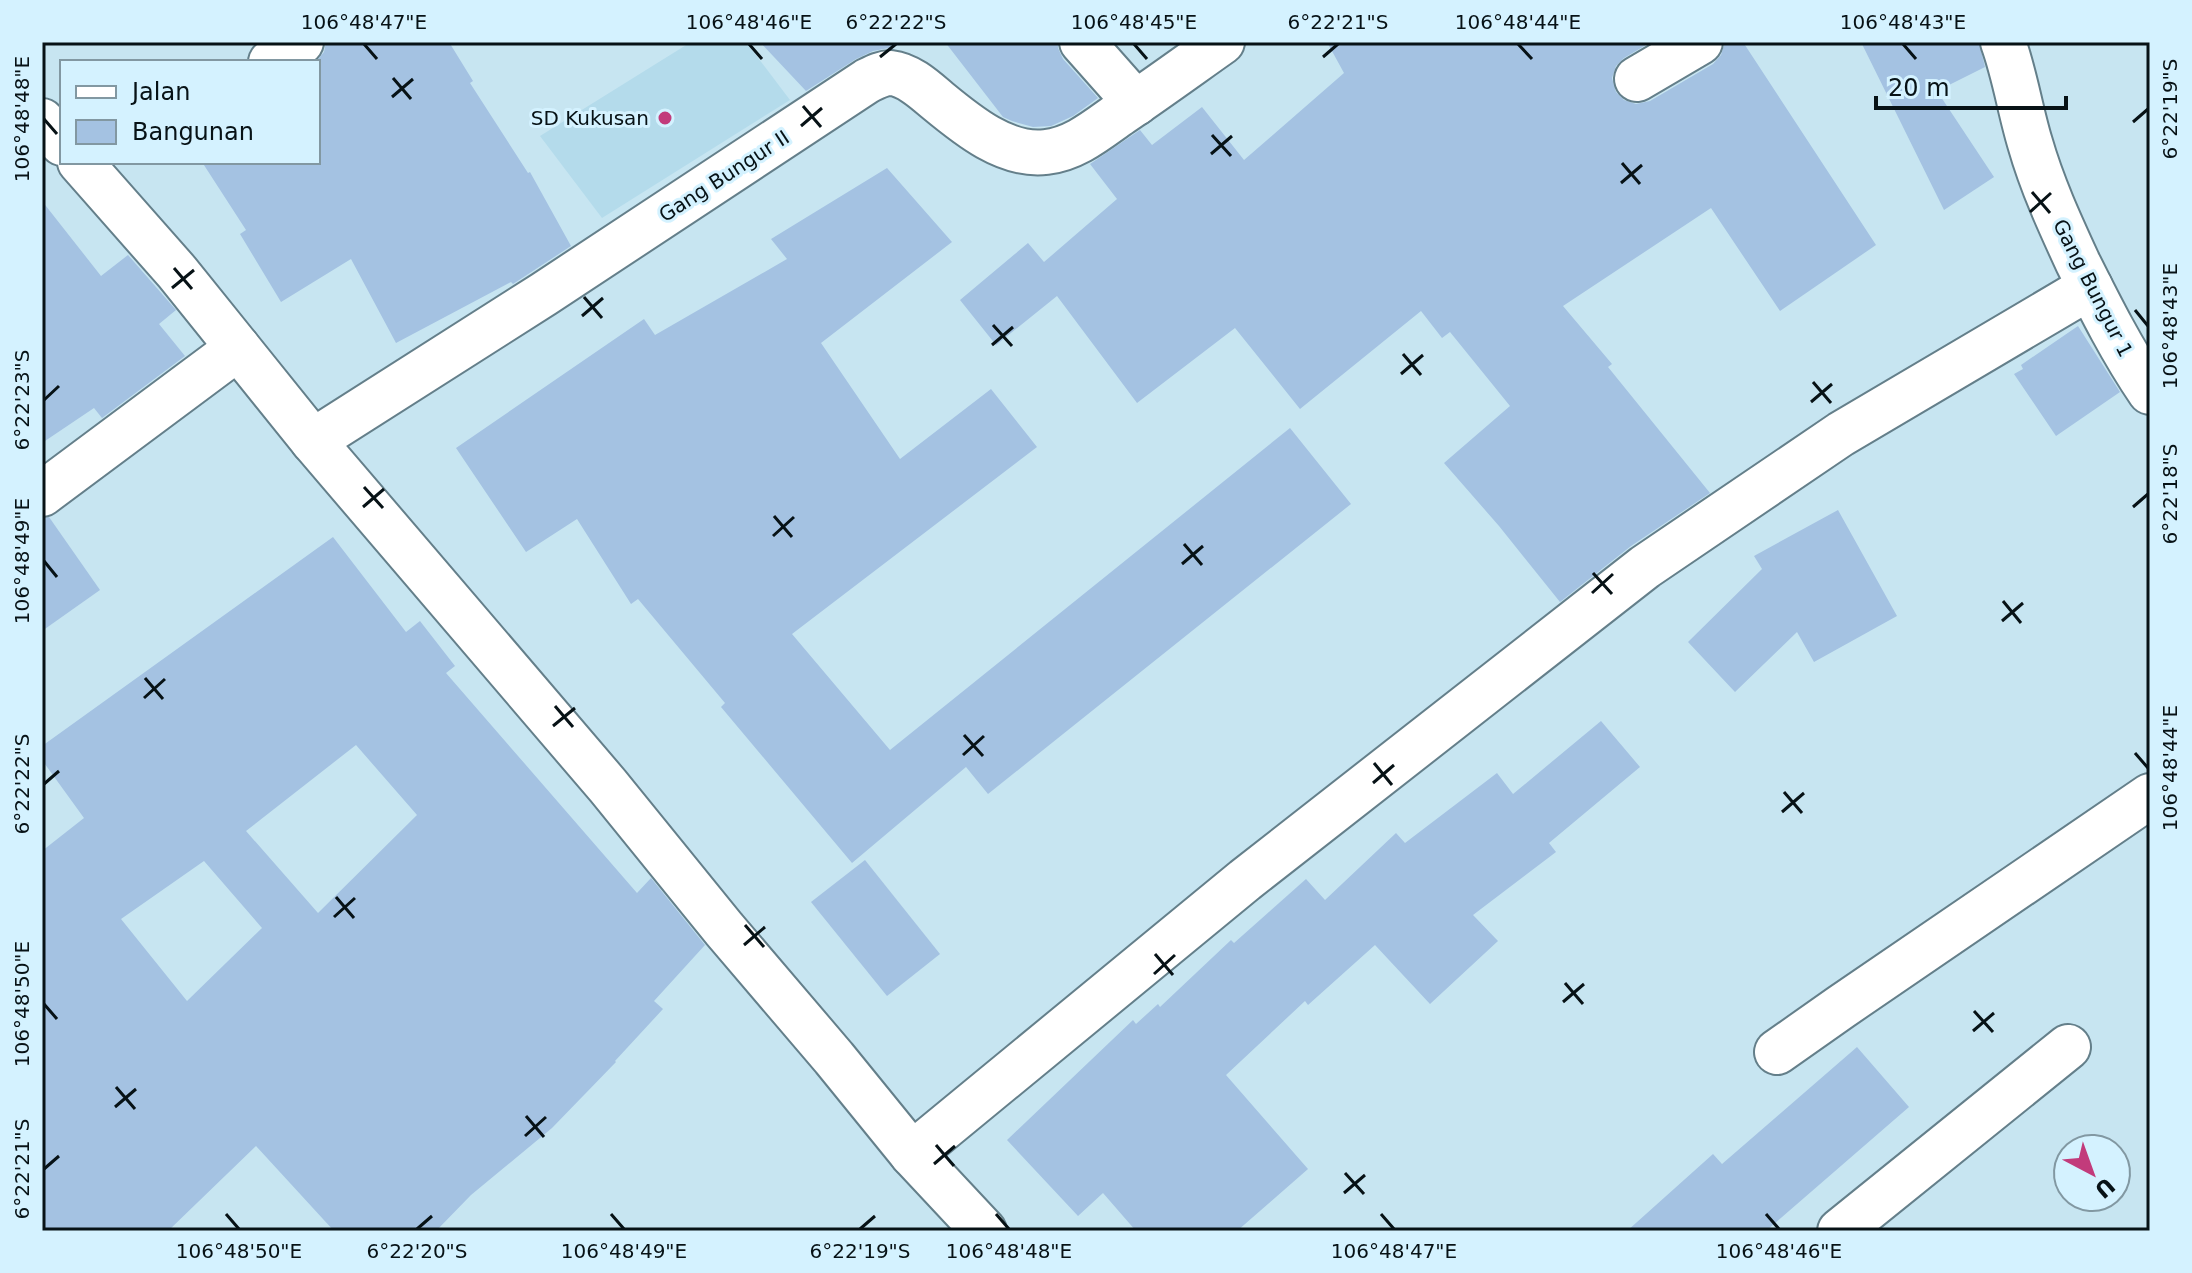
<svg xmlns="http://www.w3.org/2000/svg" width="2192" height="1273" font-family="'DejaVu Sans',sans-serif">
  <rect width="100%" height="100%" fill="#c7e5f1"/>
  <polygon fill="#b4dbeb" points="691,42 746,42 790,100 602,218 540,136"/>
  <g fill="#a4c2e2" fill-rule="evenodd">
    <polygon points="326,42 449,42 473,81 470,83 528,173 530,172 571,246 513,284 511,282 396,343 351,259 281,302 240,234 246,230 202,162 318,162 318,59 324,52"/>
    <polygon points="760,42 897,42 889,48 873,51 856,59 806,91"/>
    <polygon points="945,42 1058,42 1058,48 1063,59 1098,98 1073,116 1051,126 1033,127 1012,121 1003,117"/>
    <polygon points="1327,42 1651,42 1624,58 1616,66 1612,78 1616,92 1624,100 1636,104 1650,101 1713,64 1721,55 1725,42 1743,42 1876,245 1780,311 1711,208 1563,306 1612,364 1608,367 1710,493 1631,546 1560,602 1499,526 1444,463 1510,406 1450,332 1442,338 1421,311 1300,409 1235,328 1137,403 1057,296 996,345 960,300 1028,243 1044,262 1117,199 1090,164 1140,130 1152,145 1202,107 1244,160 1344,73"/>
    <polygon points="1861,42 1979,42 1985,67 1937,91 1994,177 1944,210"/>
    <polygon points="887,168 952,242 821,343 900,459 991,389 1037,447 792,634 890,750 1290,428 1351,504 988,794 966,767 852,863 721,707 725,703 638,599 631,604 577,519 526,552 456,448 644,319 655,335 787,259 771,239"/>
    <polygon points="42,201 101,276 128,255 176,310 159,324 185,356 102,418 94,408 42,443"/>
    <polygon points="2078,326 2120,392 2056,436 2014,374 2023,369 2021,365"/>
    <polygon points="1838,510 1897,616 1814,662 1797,632 1735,692 1688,642 1762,569 1754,556"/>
    <polygon points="49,517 100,590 42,631 42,518"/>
    <path d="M333,537L406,632L420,621L455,666L446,673L637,893L651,878L705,945L654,1001L663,1009L615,1061L616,1062L552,1128L471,1195L436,1231H334L256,1146L168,1231H42V851L84,818L42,760V746ZM356,745L417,815L318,913L246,831ZM204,861L262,928L187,1001L121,919Z"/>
    <polygon points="1601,721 1640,767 1549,843 1556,852 1473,915 1498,941 1430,1004 1375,945 1308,1005 1305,1001 1226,1075 1308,1169 1237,1231 1136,1231 1103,1193 1078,1216 1007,1140 1133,1020 1136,1024 1158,1004 1160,1007 1231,940 1234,943 1306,879 1325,900 1396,833 1405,843 1497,773 1513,794"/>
    <polygon points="865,860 940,954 887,996 811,902"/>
    <polygon points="1857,1047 1909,1107 1766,1231 1627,1231 1713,1154 1722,1164"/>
  </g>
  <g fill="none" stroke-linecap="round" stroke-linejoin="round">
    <defs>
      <g id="minor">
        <polyline points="1082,42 1136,103"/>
        <path d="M2003,42C2015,75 2020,110 2030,143C2042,185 2060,224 2078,263C2100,307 2122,351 2150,392"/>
        <polyline points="271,62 301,42"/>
        <polyline points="1637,79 1700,42"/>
        <polyline points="42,121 62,143"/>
        <polyline points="80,162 177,272 313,441 608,786 724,929 834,1058 912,1154 984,1231"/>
        <path d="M313,441L544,294L867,81C875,77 882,73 891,73C909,75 925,90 938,101C967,125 1006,157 1046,152C1075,149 1098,129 1121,113C1155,90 1188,66 1222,42"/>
        <polyline points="42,494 238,348"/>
        <polyline points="1777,1052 1841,1007 2150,796"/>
        <polyline points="912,1154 1245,880 1645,567 1841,434 2090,287"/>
        <polyline points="1840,1231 2068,1047"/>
      </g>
    </defs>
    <use href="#minor" stroke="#647f8a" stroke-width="48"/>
    <use href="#minor" stroke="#fff" stroke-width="44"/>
  </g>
  <path fill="none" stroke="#071216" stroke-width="3" d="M364,44L377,59M749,44L762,59M1134,44L1147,59M1518,44L1532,59M1903,44L1916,59M880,57L896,44M1323,57L1338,44M393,78L411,99M392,97L413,79M803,106L821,127M44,119L57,134M2133,122L2148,109M801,126L822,108M1212,135L1231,156M1211,154L1232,136M1622,163L1640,184M1621,183L1642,165M2032,192L2050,213M2030,212L2051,193M174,268L192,289M172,288L194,270M584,297L602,318M2135,310L2148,326M582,316L603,298M993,325L1012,346M992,345L1013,327M1403,354L1421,375M1401,374L1423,355M1813,382L1831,403M44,400L59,386M1811,402L1832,384M364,487L383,508M363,507L384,489M2133,507L2148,494M774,516L792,537M773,536L794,517M1184,544L1202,565M44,561L57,577M1182,564L1203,546M1593,573L1612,594M1592,593L1613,574M2003,601L2021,623M2002,621L2023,603M145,678L163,699M144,698L165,679M555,706L573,727M553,726L575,708M964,735L983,756M2135,753L2148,768M963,755L984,736M1374,763L1392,785M1373,783L1394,765M44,784L59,771M1784,792L1802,813M1782,812L1804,793M336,897L354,918M334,917L355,898M745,925L764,947M744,945L765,927M1155,954L1173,975M1154,974L1175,955M1565,983L1583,1004M1563,1002L1584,984M44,1004L57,1019M1974,1011L1993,1032M1973,1031L1994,1013M116,1087L135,1109M115,1107L136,1089M526,1116L544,1137M525,1136L546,1117M936,1145L954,1166M934,1164L955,1146M44,1169L59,1156M1345,1173L1364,1194M1344,1193L1365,1175M226,1214L239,1229M611,1214L624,1229M996,1214L1009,1229M1381,1214L1394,1229M1766,1214L1779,1229M417,1229L432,1216M860,1229L875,1216"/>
  <circle fill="#c23b7b" stroke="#d4f2ff" stroke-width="3" cx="665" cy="118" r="8"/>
  <g text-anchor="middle" stroke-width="6" stroke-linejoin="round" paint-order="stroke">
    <g font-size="20" fill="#071216" stroke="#d4f2ff" text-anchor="end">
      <text x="649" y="125">SD Kukusan</text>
    </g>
    <g font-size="20" fill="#071216" stroke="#d4f2ff">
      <text transform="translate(724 176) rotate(-33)" y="7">Gang Bungur II</text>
      <text transform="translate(2093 288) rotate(63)" y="7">Gang Bungur 1</text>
    </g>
  </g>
  <rect width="2192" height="1273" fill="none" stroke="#d4f2ff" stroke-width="88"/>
  <rect x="60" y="60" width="260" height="104" fill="#d4f2ff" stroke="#8298a2" stroke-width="2"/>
  <rect x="76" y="86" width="40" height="12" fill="#ffffff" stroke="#8298a2" stroke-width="2"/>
  <text x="132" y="100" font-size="24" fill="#071216">Jalan</text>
  <rect x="76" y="120" width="40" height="24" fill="#a4c2e2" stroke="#8298a2" stroke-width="2"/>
  <text x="132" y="140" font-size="24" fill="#071216">Bangunan</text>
  <g transform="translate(2092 1173) rotate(139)"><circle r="38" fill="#d4f2ff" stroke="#8298a2" stroke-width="2"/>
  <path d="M0-6L14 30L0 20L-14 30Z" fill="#c23b7b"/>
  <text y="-12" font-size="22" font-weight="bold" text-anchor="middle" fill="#071216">U</text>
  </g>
  <path d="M1876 96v12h190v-12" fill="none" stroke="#071216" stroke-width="4"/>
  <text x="1888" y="96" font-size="24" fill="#071216" stroke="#d4f2ff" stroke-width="6" paint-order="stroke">20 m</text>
  <rect x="44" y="44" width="2104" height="1185" fill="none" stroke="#071216" stroke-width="3"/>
  <g font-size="20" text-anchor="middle" fill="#071216">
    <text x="364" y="29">106°48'47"E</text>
    <text x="749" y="29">106°48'46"E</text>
    <text x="896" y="29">6°22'22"S</text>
    <text x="1134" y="29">106°48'45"E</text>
    <text x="1338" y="29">6°22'21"S</text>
    <text x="1518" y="29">106°48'44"E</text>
    <text x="1903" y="29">106°48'43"E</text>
    <text transform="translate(2170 109) rotate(-90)" y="7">6°22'19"S</text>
    <text transform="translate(22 119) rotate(-90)" y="7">106°48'48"E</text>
    <text transform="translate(2170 326) rotate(-90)" y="7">106°48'43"E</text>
    <text transform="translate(22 400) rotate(-90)" y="7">6°22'23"S</text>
    <text transform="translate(2170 494) rotate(-90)" y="7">6°22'18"S</text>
    <text transform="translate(22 561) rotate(-90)" y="7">106°48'49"E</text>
    <text transform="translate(2170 768) rotate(-90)" y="7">106°48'44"E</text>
    <text transform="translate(22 784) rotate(-90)" y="7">6°22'22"S</text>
    <text transform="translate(22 1004) rotate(-90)" y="7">106°48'50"E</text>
    <text transform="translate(22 1169) rotate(-90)" y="7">6°22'21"S</text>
    <text x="239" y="1258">106°48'50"E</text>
    <text x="417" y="1258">6°22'20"S</text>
    <text x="624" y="1258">106°48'49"E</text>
    <text x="860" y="1258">6°22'19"S</text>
    <text x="1009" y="1258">106°48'48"E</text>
    <text x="1394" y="1258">106°48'47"E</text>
    <text x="1779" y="1258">106°48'46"E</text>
  </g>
</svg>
